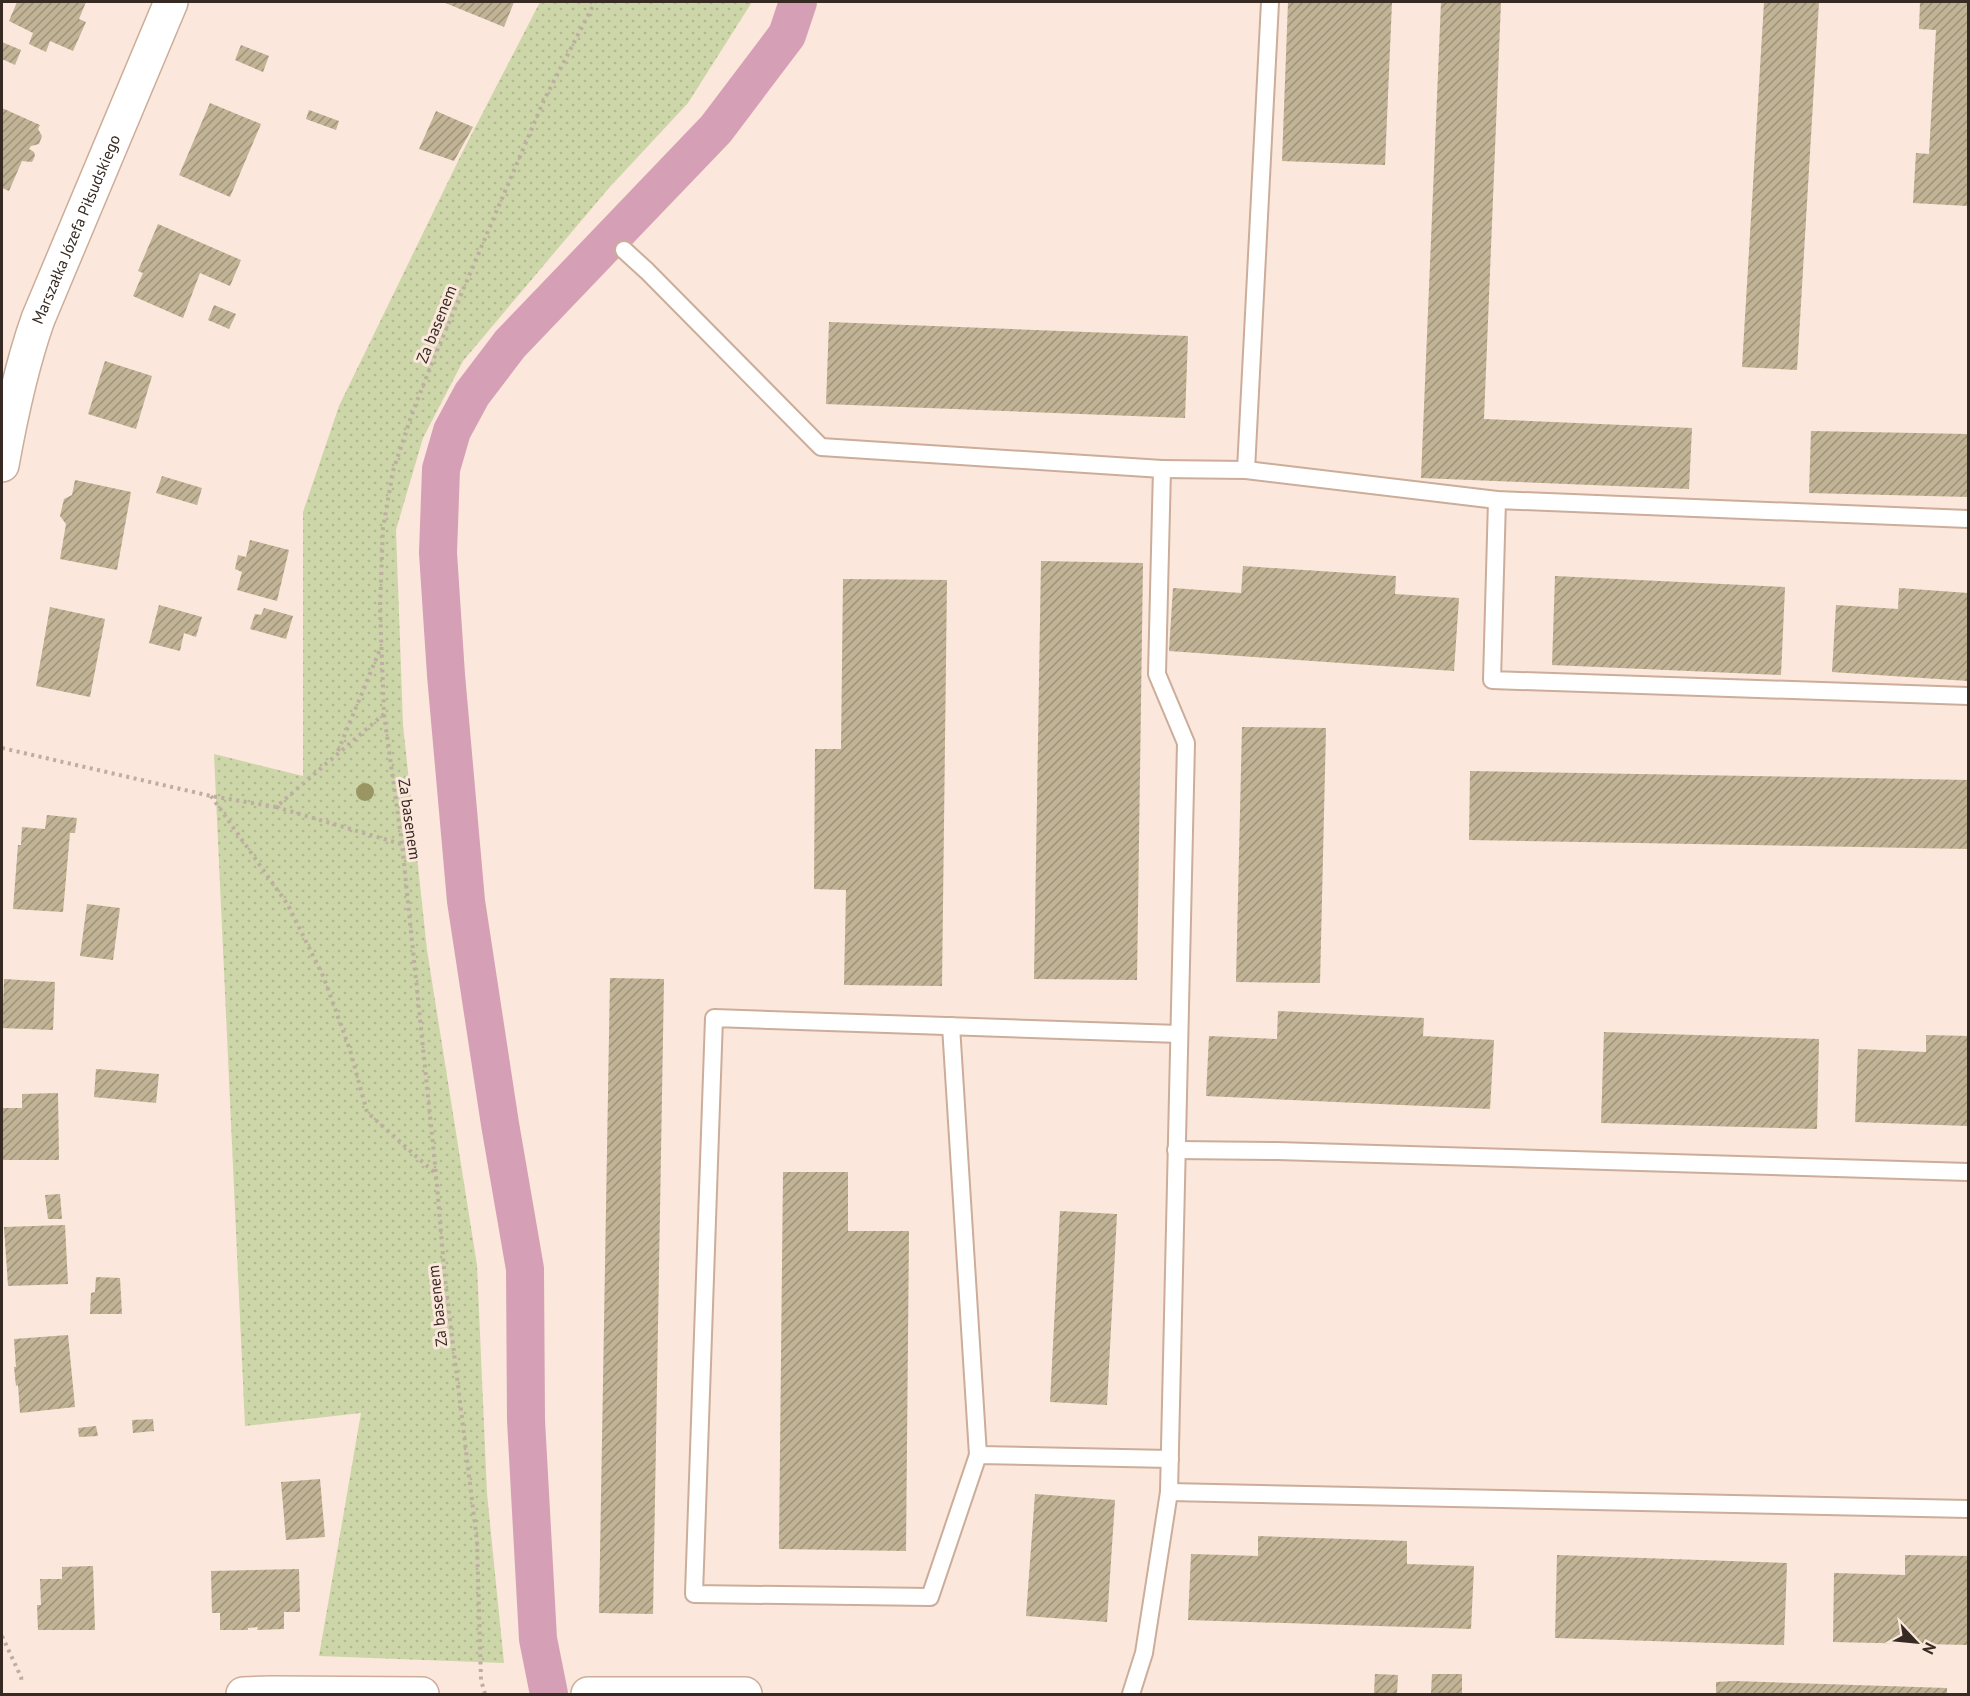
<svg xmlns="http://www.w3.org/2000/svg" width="1970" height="1696" font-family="'PT Sans',sans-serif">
  <defs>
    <pattern id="park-dots" width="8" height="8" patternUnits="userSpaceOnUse" patternTransform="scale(1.5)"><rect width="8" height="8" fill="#cdd6a8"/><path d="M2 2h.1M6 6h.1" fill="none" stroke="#b1b890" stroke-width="1.8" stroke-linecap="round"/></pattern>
    <pattern id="building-hatch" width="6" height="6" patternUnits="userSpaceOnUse" patternTransform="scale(1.5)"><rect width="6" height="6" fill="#c1b395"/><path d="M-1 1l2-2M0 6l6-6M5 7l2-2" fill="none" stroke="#9e9279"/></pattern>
  </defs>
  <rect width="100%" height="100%" fill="#fbe7db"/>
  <polygon fill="url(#park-dots)" points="540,2 752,2 688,103 608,189 463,361 423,438 396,530 403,725 427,950 477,1265 487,1494 504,1663 319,1656 361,1413 245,1426 214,754 303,776 303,512 339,406 463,151"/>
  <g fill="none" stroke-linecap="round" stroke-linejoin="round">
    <polyline stroke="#d5a0b5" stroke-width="38" points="549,1694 538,1639 526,1420 525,1269 500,1124 466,901 446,675 438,553 441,469 452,431 472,394 510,344 716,129 787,35 798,2"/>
  </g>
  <g fill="url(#building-hatch)">
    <polygon points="17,2 86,2 79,19 86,22 73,51 50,41 46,52 29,44 33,33 9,21"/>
    <polygon points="443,2 514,2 504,27"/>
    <polygon points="1288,2 1392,2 1385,165 1282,161"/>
    <polygon points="1441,2 1501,2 1484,419 1692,428 1689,489 1421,478"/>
    <polygon points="1764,2 1819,2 1797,370 1742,367"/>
    <polygon points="1920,2 1968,2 1968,206 1913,203 1916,153 1929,154 1936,30 1919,29"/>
    <polygon points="2,42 21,50 15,65 2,59"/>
    <polygon points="241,45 269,56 263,72 235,60"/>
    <polygon points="210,103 261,124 230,197 179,175"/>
    <polygon points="2,108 40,125 38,129 42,136 39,144 31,146 29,149 34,152 35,156 32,162 22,161 9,191 2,188"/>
    <polygon points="309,110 339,121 336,130 306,119"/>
    <polygon points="436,111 473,127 454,161 419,149"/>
    <polygon points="158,224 241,260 230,286 200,273 183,318 133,296 143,273 138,271"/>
    <polygon points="214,305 236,314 229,329 208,320"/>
    <polygon points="829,322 1188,336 1185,418 826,404"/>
    <polygon points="105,361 152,376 136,429 88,414"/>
    <polygon points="1811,431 1968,434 1968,497 1809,493"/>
    <polygon points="162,476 202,488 197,505 156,493"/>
    <polygon points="75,480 131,492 117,570 60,559 66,524 60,516 64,499 72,495"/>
    <polygon points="250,540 289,550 277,601 237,590 242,572 235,569 238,555 246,557"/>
    <polygon points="1041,561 1143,563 1137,980 1034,979"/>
    <polygon points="1243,566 1396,576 1395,594 1459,598 1454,671 1169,651 1173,588 1241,593"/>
    <polygon points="1555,576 1785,587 1781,675 1552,665"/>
    <polygon points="843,579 947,580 942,986 844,985 846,890 814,889 815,749 841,749"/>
    <polygon points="1899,588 1968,593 1968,681 1832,672 1836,605 1898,609"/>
    <polygon points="159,605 202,617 196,637 184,633 180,651 149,643"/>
    <polygon points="50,607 105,619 90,697 36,686"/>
    <polygon points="264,608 293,616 286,639 250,629 255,614 261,615"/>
    <polygon points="1242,727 1326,728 1320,983 1236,982"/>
    <polygon points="1470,771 1968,780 1968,849 1469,840"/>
    <polygon points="47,815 77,818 75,833 70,833 63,912 13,909 18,845 21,845 22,827 45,829"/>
    <polygon points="87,904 120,908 113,960 80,956"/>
    <polygon points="610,978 664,979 653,1614 599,1613"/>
    <polygon points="4,979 55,982 53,1030 2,1028"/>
    <polygon points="1278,1011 1424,1018 1423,1036 1494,1040 1490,1109 1206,1096 1209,1036 1277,1039"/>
    <polygon points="1604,1032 1819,1039 1817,1129 1601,1123"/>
    <polygon points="1926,1035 1968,1036 1968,1126 1855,1122 1858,1049 1926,1052"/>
    <polygon points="96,1069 159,1074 156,1103 94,1097"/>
    <polygon points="58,1093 59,1160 2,1160 2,1108 22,1108 22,1094"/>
    <polygon points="783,1172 848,1172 848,1231 909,1231 906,1551 779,1549"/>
    <polygon points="60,1194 62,1219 48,1219 45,1195"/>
    <polygon points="1060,1211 1117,1214 1107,1405 1050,1402"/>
    <polygon points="65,1225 68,1284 8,1286 4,1227"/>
    <polygon points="96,1277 120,1278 122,1314 90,1314 91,1293 95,1292"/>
    <polygon points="68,1335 75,1407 20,1413 18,1385 16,1386 14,1367 16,1367 14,1339"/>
    <polygon points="153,1419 154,1431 133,1433 132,1420"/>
    <polygon points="96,1426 98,1436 79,1437 78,1428"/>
    <polygon points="320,1479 325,1537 286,1540 281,1482"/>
    <polygon points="1035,1494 1115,1500 1107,1622 1026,1616"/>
    <polygon points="1258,1536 1407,1541 1407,1564 1474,1566 1471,1629 1188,1620 1191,1554 1258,1556"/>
    <polygon points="1557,1555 1787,1563 1784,1645 1555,1638"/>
    <polygon points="1905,1555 1968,1556 1968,1645 1833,1642 1834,1573 1905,1575"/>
    <polygon points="93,1566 95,1630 38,1630 37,1605 41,1605 40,1579 62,1579 62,1567"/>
    <polygon points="299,1569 300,1612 284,1612 284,1629 257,1630 258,1627 248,1628 248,1630 220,1630 220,1613 212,1613 211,1571"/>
    <polygon points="1375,1674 1398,1675 1397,1694 1374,1693"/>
    <polygon points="1432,1674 1462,1674 1462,1694 1431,1694"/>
    <polygon points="1734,1681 1947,1688 1947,1694 1716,1694 1716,1682"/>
  </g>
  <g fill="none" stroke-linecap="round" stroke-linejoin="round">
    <defs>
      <g id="service">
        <polyline points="624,250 647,271 821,447 1162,469 1157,674 1186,743 1169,1492 1144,1653 1131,1694"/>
        <polyline points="1162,469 1246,470 1270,2"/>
        <polyline points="1246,470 1497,500 1968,519"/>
        <polyline points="1497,500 1492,680 1968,696"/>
        <polyline points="951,1026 978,1455"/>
        <polyline points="1176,1150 1277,1151 1968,1172"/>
        <polyline points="1170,1459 978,1455 930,1597 694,1594 714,1018 1179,1034"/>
        <polyline points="1169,1492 1968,1509"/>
      </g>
      <g id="minor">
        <polyline points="243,1694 271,1693 422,1694"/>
        <polyline points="588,1694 745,1694"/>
      </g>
      <g id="secondary">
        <path id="s1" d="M2,465C11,415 21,367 38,319L171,2"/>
      </g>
    </defs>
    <use href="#service" stroke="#cbad99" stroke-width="20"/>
    <use href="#minor" stroke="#cbad99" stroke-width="36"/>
    <use href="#secondary" stroke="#cbad99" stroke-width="36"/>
    <g stroke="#beada2" stroke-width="4" stroke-dasharray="3 4.5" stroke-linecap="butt">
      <polyline points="2,748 211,796 276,807 384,714"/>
      <polyline points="338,751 381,647"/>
      <polyline points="211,796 288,905 324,978 350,1050 367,1112 436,1174"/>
      <polyline points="276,807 401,844"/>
      <polyline points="2,1636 21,1677 22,1683"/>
      <polyline points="485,1694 481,1680 477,1541 445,1279 436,1174 402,844 384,714 380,608 383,528 393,471 412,414 434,358 544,100 595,2"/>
    </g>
    <use href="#service" stroke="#fff" stroke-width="16"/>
    <use href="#minor" stroke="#fff" stroke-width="33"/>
    <use href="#secondary" stroke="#fff" stroke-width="33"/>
  </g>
  <circle fill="#9a9663" cx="365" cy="792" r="9"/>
  <g text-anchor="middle" stroke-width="6" stroke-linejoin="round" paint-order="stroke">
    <g font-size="16" fill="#362a23" stroke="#fbe7db">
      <text dy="6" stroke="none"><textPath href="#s1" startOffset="248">Marszałka Józefa Piłsudskiego</textPath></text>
      <text transform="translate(436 324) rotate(-68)" y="6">Za basenem</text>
      <text transform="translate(410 819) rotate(82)" y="6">Za basenem</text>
      <text transform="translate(437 1306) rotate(-96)" y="6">Za basenem</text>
    </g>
  </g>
  <rect width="1970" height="1696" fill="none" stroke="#362a23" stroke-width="6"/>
  <g transform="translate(1916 1642) rotate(116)" stroke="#fbe7db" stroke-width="4.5" paint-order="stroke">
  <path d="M0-4.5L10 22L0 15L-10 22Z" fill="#362a23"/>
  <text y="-9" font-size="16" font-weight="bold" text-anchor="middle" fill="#362a23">N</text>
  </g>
</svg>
